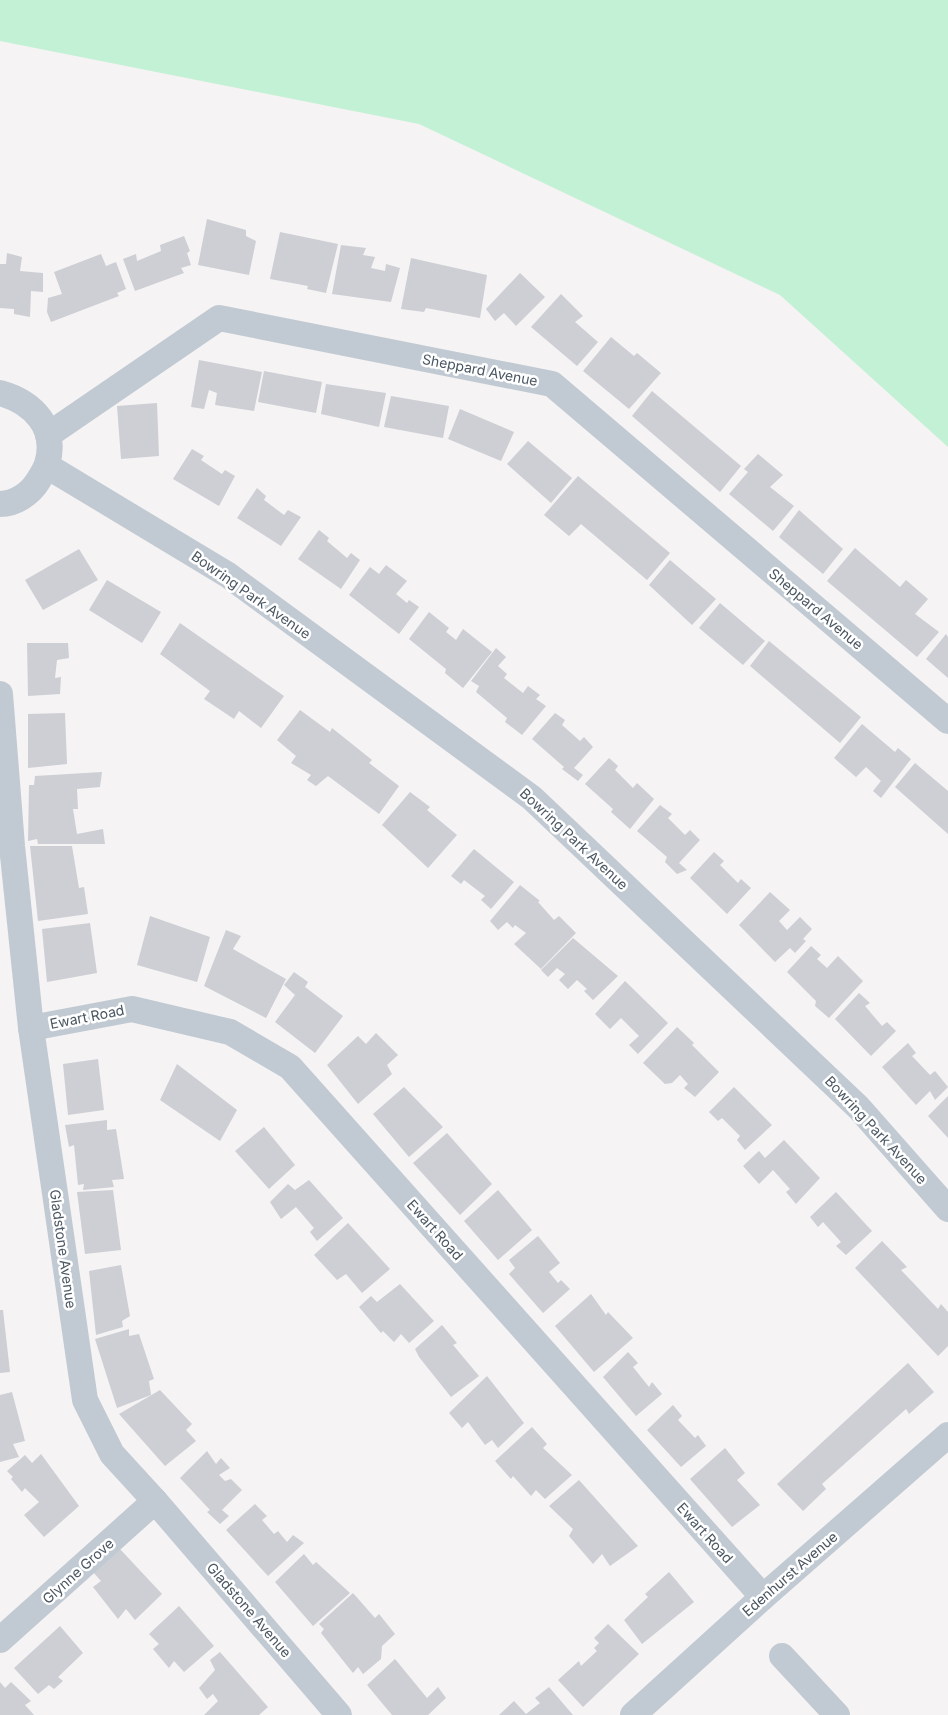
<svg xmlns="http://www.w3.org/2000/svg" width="948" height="1715" font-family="Inter,sans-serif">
  <rect width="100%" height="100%" fill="#f5f3f3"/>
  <polygon fill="#c3f1d5" points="0,0 948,0 948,447 780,295 419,124 0,41"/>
  <g fill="#cdcfd5">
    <polygon points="207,219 246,230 246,236 256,241 249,275 198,265"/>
    <polygon points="280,232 338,244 326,293 307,289 308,286 270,279"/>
    <polygon points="184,236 190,251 187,253 191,265 181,268 184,273 135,291 123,259 136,254 137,261 161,251 160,245"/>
    <polygon points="341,245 366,248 363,255 375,257 371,268 385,271 386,264 400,268 391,302 332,294"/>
    <polygon points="7,253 22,257 20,271 43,273 43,292 31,291 30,317 14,314 14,309 0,308 0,264 6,264"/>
    <polygon points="101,254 106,266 116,262 126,289 117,293 119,296 51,322 47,312 48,298 62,294 54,272"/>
    <polygon points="411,258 487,275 480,318 426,308 424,312 401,309"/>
    <polygon points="520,273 545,297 516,326 504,313 495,321 486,309"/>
    <polygon points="561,294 583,316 575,322 598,342 577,366 531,327"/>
    <polygon points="611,337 634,356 637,353 661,373 629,409 583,371"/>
    <polygon points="199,360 262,372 254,411 215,405 217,393 209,390 204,409 191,407"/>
    <polygon points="264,371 322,382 316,413 258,402"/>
    <polygon points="326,384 386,393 379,427 321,414"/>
    <polygon points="652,391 741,466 720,492 632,416"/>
    <polygon points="391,396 449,406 443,438 384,427"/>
    <polygon points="157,403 159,456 121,459 117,406"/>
    <polygon points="460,409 514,432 501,461 448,439"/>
    <polygon points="528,441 572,478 551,503 507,464"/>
    <polygon points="192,449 204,456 201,460 222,474 225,470 235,476 219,506 173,479"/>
    <polygon points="758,454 783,475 770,487 794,506 773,531 729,494 748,472 744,469"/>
    <polygon points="578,476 670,553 647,580 581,524 569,536 544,515"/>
    <polygon points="257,488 266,496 264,500 284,515 288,510 301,517 281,546 237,518"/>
    <polygon points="799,510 843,549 823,574 779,537"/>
    <polygon points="319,530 329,538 327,541 347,558 351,553 360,560 341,589 298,559"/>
    <polygon points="855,548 900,587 906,580 928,599 915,614 939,632 917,657 827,581"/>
    <polygon points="79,549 98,580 43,610 25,580"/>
    <polygon points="670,560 716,599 692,625 649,585"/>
    <polygon points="386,565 407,581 396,594 407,603 409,600 419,607 399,634 349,595 370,567 379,574"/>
    <polygon points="107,580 161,612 142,643 89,610"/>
    <polygon points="720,603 765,641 743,665 699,628"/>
    <polygon points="429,612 449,628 446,632 456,640 463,629 492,652 463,688 445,673 446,669 409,639"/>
    <polygon points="180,623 284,696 261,728 239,711 234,719 204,699 210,691 160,654"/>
    <polygon points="946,634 948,637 948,678 926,659"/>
    <polygon points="769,641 861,717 840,743 750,666"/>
    <polygon points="27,643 68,643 69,658 57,660 55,678 61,677 60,694 28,696"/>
    <polygon points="496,648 506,657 498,666 507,674 504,678 523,693 528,686 540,695 536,699 546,706 522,735 505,722 507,718 476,692 479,686 471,681"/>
    <polygon points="300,710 330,732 332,728 372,760 369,763 399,786 379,814 328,776 316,786 307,780 311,775 291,763 296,756 277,740"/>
    <polygon points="65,713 67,764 28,768 28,714"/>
    <polygon points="555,713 565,720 562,725 580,741 584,737 593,747 574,768 583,775 578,781 562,769 564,767 532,739"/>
    <polygon points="862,724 895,752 898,748 911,759 881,798 873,791 881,781 866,767 856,777 834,758"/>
    <polygon points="609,758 618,766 615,770 633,788 637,783 654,799 630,829 611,812 613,809 585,784"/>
    <polygon points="915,763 948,791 948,834 895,787"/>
    <polygon points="102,772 100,787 77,789 78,809 73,809 77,834 103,829 105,844 38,844 37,839 28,841 29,785 34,785 35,776"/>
    <polygon points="410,792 430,807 427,810 457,835 428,868 382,825"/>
    <polygon points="660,805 672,814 668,818 685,835 690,830 700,840 679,863 687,870 677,874 665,862 667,857 637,831"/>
    <polygon points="30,846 72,846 79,888 84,887 88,914 38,921"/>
    <polygon points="474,849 514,882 491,909 481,900 485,896 464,880 461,884 451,876"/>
    <polygon points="714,852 724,861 720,865 738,883 741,879 751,888 727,914 690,878"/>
    <polygon points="520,885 540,901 538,902 554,920 559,916 576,933 541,969 514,944 526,933 515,925 513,928 507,922 498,930 490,921"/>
    <polygon points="770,892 790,910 779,921 787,930 800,917 812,929 803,939 806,941 795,953 790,948 775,962 739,925"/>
    <polygon points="150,916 210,937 197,982 137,965"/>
    <polygon points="90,923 97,973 47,982 42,929"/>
    <polygon points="226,930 241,936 233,949 286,979 266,1018 204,986"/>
    <polygon points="573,938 618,976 593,1000 584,991 587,989 577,980 568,989 559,980 565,974 557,968 548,977 541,970"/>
    <polygon points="811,946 821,955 817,959 827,968 838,956 863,981 829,1018 815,1006 816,1001 787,972"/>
    <polygon points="294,972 308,982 305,987 343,1016 315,1053 275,1022 295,995 284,985"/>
    <polygon points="625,981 668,1023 638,1054 629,1045 639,1036 621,1018 610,1029 595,1014"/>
    <polygon points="859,993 870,1003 865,1006 882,1026 887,1022 896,1031 871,1056 835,1019"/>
    <polygon points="677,1027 694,1043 692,1045 719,1072 695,1097 684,1088 688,1084 680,1075 672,1083 665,1084 643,1063"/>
    <polygon points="376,1033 398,1055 387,1065 392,1074 358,1104 327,1065 358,1036 366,1044"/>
    <polygon points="908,1043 916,1053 912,1056 930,1075 935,1071 948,1087 935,1100 930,1091 916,1105 882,1067"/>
    <polygon points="98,1059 104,1110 68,1115 63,1064"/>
    <polygon points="177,1064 237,1110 220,1141 160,1100"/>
    <polygon points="404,1087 443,1127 409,1157 373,1114"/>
    <polygon points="734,1087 772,1125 745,1150 737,1140 740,1136 722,1118 718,1121 709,1112"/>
    <polygon points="948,1096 948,1138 928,1116"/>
    <polygon points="107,1120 107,1130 116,1129 124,1179 112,1180 114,1187 83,1190 84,1184 78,1185 74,1145 69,1147 65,1125"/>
    <polygon points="264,1127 295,1165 269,1189 235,1151"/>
    <polygon points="447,1133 492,1184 460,1215 413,1163"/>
    <polygon points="784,1140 820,1178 796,1204 786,1192 790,1189 773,1170 759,1184 743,1166 759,1151 765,1158"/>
    <polygon points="309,1180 343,1218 317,1241 310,1232 314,1228 296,1207 281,1219 270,1202 288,1184 295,1190"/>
    <polygon points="113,1190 121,1250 85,1254 77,1192"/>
    <polygon points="498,1190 532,1230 498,1260 464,1221"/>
    <polygon points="836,1192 872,1231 846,1255 836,1246 841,1242 823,1222 818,1227 810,1217"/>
    <polygon points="348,1223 390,1269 362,1293 346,1274 337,1280 314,1255"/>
    <polygon points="538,1236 560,1263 549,1272 558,1283 561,1280 570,1289 543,1313 509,1274 515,1268 509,1260"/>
    <polygon points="882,1241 907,1267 901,1270 938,1309 941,1304 948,1312 948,1346 938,1356 855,1268"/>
    <polygon points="121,1265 130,1316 122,1321 123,1327 96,1335 89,1271"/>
    <polygon points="400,1284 434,1321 409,1343 401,1334 394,1342 383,1331 381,1333 359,1307 371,1296 377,1302"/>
    <polygon points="591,1294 606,1315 608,1312 633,1338 594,1372 555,1326"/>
    <polygon points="0,1310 3,1310 10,1372 0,1373"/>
    <polygon points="442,1325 457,1343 453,1345 479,1376 451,1397 419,1357 415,1349"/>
    <polygon points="129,1329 129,1336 139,1334 154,1379 149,1381 151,1395 117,1408 95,1339"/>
    <polygon points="628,1352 638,1363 633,1367 649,1387 652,1382 662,1394 636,1416 603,1377"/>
    <polygon points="908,1363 934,1392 909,1414 906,1409 822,1484 826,1489 803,1511 777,1484"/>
    <polygon points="487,1376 524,1423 498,1448 492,1440 485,1445 468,1422 462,1428 449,1413"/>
    <polygon points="160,1390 192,1424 186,1430 196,1441 165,1466 119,1414"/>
    <polygon points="12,1392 25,1441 13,1444 19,1457 0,1462 0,1395"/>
    <polygon points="673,1405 682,1416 678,1420 695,1438 698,1435 706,1446 681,1467 647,1430"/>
    <polygon points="532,1427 547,1444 543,1448 572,1475 545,1499 536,1490 531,1496 513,1476 511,1479 495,1461"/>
    <polygon points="725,1448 745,1473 737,1480 760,1505 732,1527 690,1479"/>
    <polygon points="207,1451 216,1464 221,1458 230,1468 219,1475 225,1481 231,1479 242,1490 222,1510 229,1516 220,1524 207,1512 210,1510 180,1478"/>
    <polygon points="41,1454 79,1506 44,1537 24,1515 39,1502 25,1488 22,1492 11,1479 13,1477 7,1471 25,1455 32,1463"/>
    <polygon points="579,1480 638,1546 610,1566 602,1554 593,1564 569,1536 573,1529 549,1506"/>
    <polygon points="255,1504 267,1516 262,1520 274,1534 278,1531 287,1542 293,1535 304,1543 268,1576 226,1530"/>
    <polygon points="119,1548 162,1594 135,1620 126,1609 118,1619 93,1587 101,1581 93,1572"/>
    <polygon points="304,1554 313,1565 316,1562 350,1593 313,1626 275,1582"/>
    <polygon points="669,1572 694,1602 642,1644 624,1620 648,1597 645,1594"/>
    <polygon points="353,1593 375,1618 379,1614 395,1634 382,1646 381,1659 363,1674 358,1667 353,1673 321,1633 324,1629 319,1624"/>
    <polygon points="179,1606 214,1646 184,1672 174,1661 169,1668 153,1649 159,1644 149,1634"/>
    <polygon points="608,1624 639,1654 583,1707 558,1680 579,1661 581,1666 597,1651 594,1648 599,1643 594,1638"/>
    <polygon points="60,1626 83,1653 58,1677 63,1681 54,1689 49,1685 38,1694 14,1668"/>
    <polygon points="220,1652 268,1707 259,1715 204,1715 218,1701 213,1694 207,1699 199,1688 215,1670 210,1660"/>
    <polygon points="395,1659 427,1698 438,1687 446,1698 428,1715 392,1715 367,1685"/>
    <polygon points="0,1682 5,1688 11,1682 31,1701 25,1705 34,1715 0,1715"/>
    <polygon points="549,1687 573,1715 499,1715 514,1701 526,1714 540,1703 535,1698"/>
  </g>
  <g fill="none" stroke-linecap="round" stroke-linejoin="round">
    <g stroke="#c1cad2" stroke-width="26">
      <path d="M0,393C33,402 58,428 47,464C45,470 41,476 38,481C30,494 15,504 0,504"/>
      <polyline points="48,435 219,318 552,384 948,721"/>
      <polyline points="47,466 228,575 532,798 859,1108 948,1209"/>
      <polyline points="0,694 12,846 31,1028 85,1400 112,1454 155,1501 339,1715"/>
      <polyline points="31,1028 132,1009 230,1032 290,1067 763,1597"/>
      <polyline points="0,1640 155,1501"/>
      <polyline points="782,1656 837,1715"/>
      <polyline points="633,1715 763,1597 948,1435"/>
    </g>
  </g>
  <g text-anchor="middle" stroke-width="5" stroke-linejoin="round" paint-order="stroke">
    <g font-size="14" fill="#4a5661" stroke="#fff">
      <text transform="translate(480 370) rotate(11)" y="5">Sheppard Avenue</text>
      <text transform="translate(251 595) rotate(35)" y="5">Bowring Park Avenue</text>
      <text transform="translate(816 609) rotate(40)" y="5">Sheppard Avenue</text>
      <text transform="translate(574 839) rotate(43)" y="5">Bowring Park Avenue</text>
      <text transform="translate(87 1017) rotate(-11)" y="5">Ewart Road</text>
      <text transform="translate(876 1130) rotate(47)" y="5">Bowring Park Avenue</text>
      <text transform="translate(435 1230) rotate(48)" y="5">Ewart Road</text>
      <text transform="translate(63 1249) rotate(82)" y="5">Gladstone Avenue</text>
      <text transform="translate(705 1533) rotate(48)" y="5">Ewart Road</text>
      <text transform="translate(78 1571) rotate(-42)" y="5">Glynne Grove</text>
      <text transform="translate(790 1574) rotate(-41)" y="5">Edenhurst Avenue</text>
      <text transform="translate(249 1610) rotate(49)" y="5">Gladstone Avenue</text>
    </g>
  </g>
</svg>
